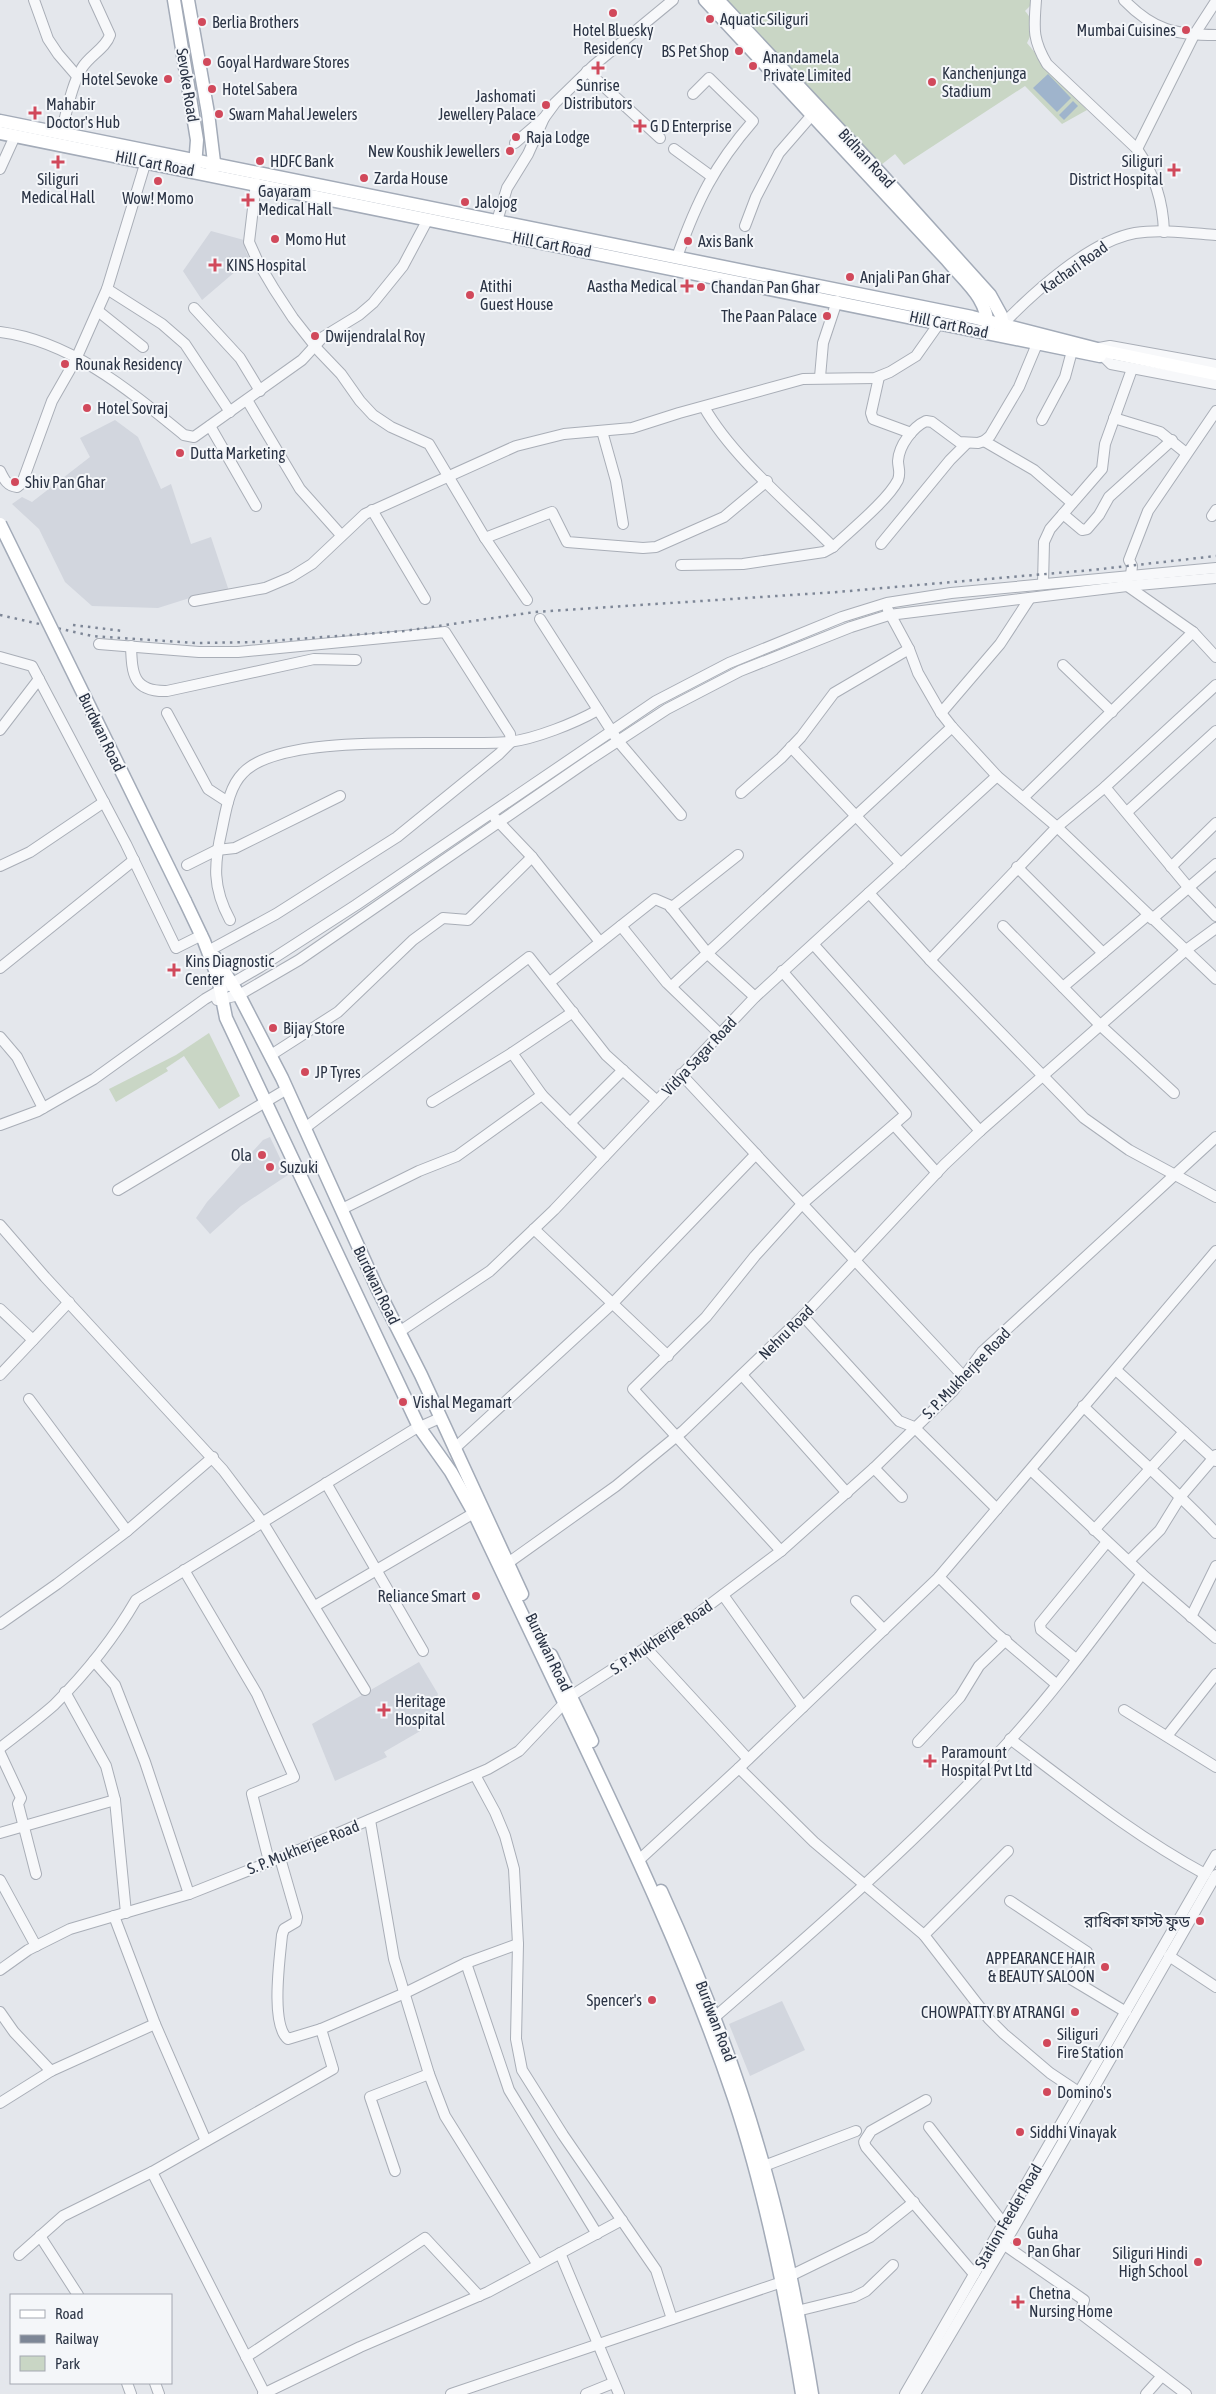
<svg xmlns="http://www.w3.org/2000/svg" width="1216" height="2394" font-family="'Asap Condensed','Noto Sans Bengali',sans-serif">
  <rect width="100%" height="100%" fill="#e4e7ec"/>
  <g fill="#d2d6de">
    <polygon points="211,231 244,240 246,252 250,259 202,300 183,271"/>
    <polygon points="115,420 138,437 161,489 171,484 191,544 211,537 229,591 196,596 158,608 92,606 65,582 39,529 12,504 22,497 32,502 90,457 80,438"/>
    <polygon points="270,1137 288,1175 241,1206 210,1234 196,1218 207,1202 263,1140"/>
    <polygon points="419,1662 438,1694 422,1730 384,1752 387,1757 335,1781 312,1724"/>
    <polygon points="782,2001 805,2050 750,2076 729,2024"/>
  </g>
  <g fill="#c9d6c5">
    <path d="M727,0H1030L1033,3L1025,11C1034,20 1033,32 1027,43L1056,78L1087,110L1062,124L1025,86L904,165L895,154L881,165Z"/>
    <polygon points="209,1033 240,1096 219,1109 184,1056 166,1068 168,1071 116,1102 109,1089 176,1055"/>
  </g>
  <g fill="#9fb4cc">
    <polygon points="1048,74 1071,98 1057,112 1033,88"/>
    <polygon points="1073,101 1078,106 1064,120 1059,115"/>
  </g>
  <g fill="none" stroke-linecap="round" stroke-linejoin="round">
    <defs>
      <g id="minor">
        <polyline points="34,0 48,39 58,54 77,76"/>
        <path d="M1036,0C1034,28 1032,39 1047,64L1137,149C1155,175 1163,201 1164,232"/>
        <path d="M1124,0C1153,30 1175,35 1216,35"/>
        <polyline points="587,71 660,138"/>
        <path d="M61,133C67,112 71,86 82,68C89,56 106,48 110,35L94,0"/>
        <polyline points="515,143 544,118"/>
        <polyline points="674,149 711,176"/>
        <polyline points="1137,149 1194,35 1216,1"/>
        <polyline points="0,169 15,136"/>
        <polyline points="256,183 249,242 258,262 274,289 293,318 319,351 341,374 360,401 373,415 391,427 429,444 485,538 527,600"/>
        <polyline points="497,221 507,188 528,154 544,118 555,103 593,66 673,0"/>
        <polyline points="745,226 756,197 779,153 812,115"/>
        <path d="M677,257C697,201 714,166 753,121L709,78L693,94"/>
        <polyline points="107,289 162,324 185,344 230,412"/>
        <polyline points="194,308 240,358 260,391"/>
        <polyline points="98,311 143,347"/>
        <path d="M1003,324C1034,292 1090,241 1135,233C1161,229 1190,233 1216,235"/>
        <path d="M0,332C71,341 130,391 184,435L194,437L302,360L323,337L359,315L373,303L403,266L428,219"/>
        <polyline points="1099,348 1110,346 1216,365"/>
        <polyline points="1103,356 1111,364 1216,384"/>
        <polyline points="820,377 823,343 837,301"/>
        <polyline points="879,377 871,413 873,419 911,433"/>
        <polyline points="247,400 300,489 341,535"/>
        <path d="M704,407C733,458 791,505 833,547"/>
        <polyline points="1114,418 1160,432 1186,453"/>
        <polyline points="1042,420 1065,377 1072,351"/>
        <polyline points="210,426 256,506"/>
        <polyline points="602,431 616,481 623,524"/>
        <polyline points="984,441 1034,470 1072,503"/>
        <path d="M0,471C4,479 7,486 17,487L22,483L52,401L76,359L107,289L146,161"/>
        <polyline points="372,510 425,599"/>
        <polyline points="1063,514 1082,530 1087,529 1099,515 1109,497 1172,440"/>
        <polyline points="1212,516 1216,510"/>
        <polyline points="485,538 552,512 567,542 643,548 656,547 724,517 767,481"/>
        <polyline points="881,544 950,460 967,443"/>
        <path d="M681,565L743,564L824,552L833,547C851,530 888,500 898,480C901,472 898,468 898,461C899,445 913,427 926,421L932,422L959,442L978,443L984,441L990,436L1019,387L1037,344"/>
        <polyline points="1131,575 1132,566 1129,560 1148,511 1216,411"/>
        <polyline points="1043,584 1044,542 1050,529 1102,469 1105,444 1132,369"/>
        <polyline points="1126,585 1193,632 1216,657"/>
        <polyline points="194,601 265,588 291,577 312,564 365,514 516,446 564,434 632,428 679,413 803,379 875,378 890,372 916,356 940,322"/>
        <polyline points="888,610 909,649 918,673 941,713 952,727 997,776 1057,827 1216,979"/>
        <polyline points="540,619 618,741 681,815"/>
        <polyline points="99,644 199,652 238,652 445,632 510,734 511,742 499,754 397,837 276,914 210,950"/>
        <path d="M131,646C132,674 133,692 167,691L314,659L356,660"/>
        <polyline points="0,657 32,666 126,844 176,948 202,935"/>
        <polyline points="1063,665 1112,712"/>
        <polyline points="167,713 208,789 228,802"/>
        <polyline points="941,713 1000,644 1030,598"/>
        <polyline points="0,730 39,679"/>
        <polyline points="791,747 901,864"/>
        <polyline points="1105,787 1188,887 1216,916"/>
        <polyline points="741,793 781,758 801,737 834,693 909,649"/>
        <polyline points="1023,798 1193,632"/>
        <polyline points="1127,812 1216,731"/>
        <polyline points="495,818 532,857 600,942"/>
        <polyline points="187,865 217,850 235,848 340,796"/>
        <polyline points="0,866 30,852 104,802"/>
        <polyline points="1017,867 1103,953"/>
        <polyline points="1171,867 1216,823"/>
        <polyline points="869,893 930,960 1084,1118 1129,1150 1216,1197"/>
        <polyline points="671,908 738,855"/>
        <polyline points="1152,919 1216,864"/>
        <path d="M230,920C212,887 214,864 222,829C226,810 229,787 243,773C282,731 449,747 509,742C535,739 575,723 598,710"/>
        <polyline points="621,926 667,983 720,1034"/>
        <polyline points="1003,926 1101,1026 1174,1093"/>
        <polyline points="814,945 980,1131"/>
        <polyline points="930,960 1057,827 1105,787 1216,685"/>
        <polyline points="0,968 134,860"/>
        <polyline points="550,982 655,899 669,905 709,955 755,997"/>
        <polyline points="672,986 952,727"/>
        <polyline points="1063,987 1148,915"/>
        <polyline points="217,1000 239,995 299,960 589,760 667,709 740,671 851,627 889,615 1127,586 1216,578"/>
        <polyline points="0,1037 17,1057 43,1108"/>
        <polyline points="512,1053 542,1095 604,1157"/>
        <polyline points="271,1055 338,1012 413,940 443,918 468,920 532,857"/>
        <polyline points="681,1074 963,1376"/>
        <polyline points="432,1102 512,1053 573,1012"/>
        <polyline points="570,1123 623,1070"/>
        <polyline points="0,1125 38,1111 94,1079 205,999 260,967 356,905 656,701 729,663 842,617 887,603 951,593 1216,568"/>
        <polyline points="894,1125 937,1173"/>
        <polyline points="305,1128 529,957 606,1055 657,1101"/>
        <polyline points="118,1190 287,1089"/>
        <polyline points="342,1209 419,1171 457,1156 542,1095"/>
        <polyline points="0,1225 45,1277 223,1470 263,1523 365,1690"/>
        <polyline points="534,1229 668,1356"/>
        <polyline points="0,1309 33,1340"/>
        <polyline points="803,1316 899,1421 914,1427 997,1509"/>
        <polyline points="399,1332 490,1271 554,1210 755,997 997,776"/>
        <polyline points="1116,1370 1216,1461"/>
        <polyline points="0,1375 69,1302"/>
        <polyline points="742,1375 847,1493"/>
        <polyline points="29,1399 127,1531"/>
        <path d="M1083,1406C1127,1449 1174,1488 1216,1533"/>
        <polyline points="454,1449 613,1303 756,1154"/>
        <polyline points="874,1468 902,1497"/>
        <polyline points="1031,1470 1142,1574 1216,1638"/>
        <polyline points="326,1483 423,1651"/>
        <polyline points="1094,1530 1184,1432"/>
        <polyline points="781,1551 633,1389 706,1317 755,1256 802,1204 906,1114 782,971"/>
        <polyline points="1129,1561 1160,1530 1181,1496 1216,1455"/>
        <polyline points="508,1563 616,1486 683,1431 803,1316 944,1165 980,1131 1186,950 1216,928"/>
        <polyline points="184,1570 257,1694 294,1777 252,1794 269,1861"/>
        <polyline points="939,1577 996,1633 1056,1684"/>
        <polyline points="723,1595 803,1707"/>
        <polyline points="856,1601 884,1630"/>
        <polyline points="315,1606 474,1513"/>
        <polyline points="1191,1617 1216,1566"/>
        <polyline points="0,1624 57,1584 127,1531 213,1457"/>
        <polyline points="646,1648 748,1759"/>
        <polyline points="1076,1659 1041,1630 1040,1624 1107,1542"/>
        <polyline points="94,1661 115,1685 145,1762 189,1894"/>
        <polyline points="65,1692 106,1766 115,1800 126,1913"/>
        <polyline points="1124,1710 1216,1767"/>
        <polyline points="1167,1736 1216,1674"/>
        <path d="M1010,1739C1074,1787 1135,1836 1205,1874"/>
        <polyline points="918,1742 960,1697 979,1666 1006,1640"/>
        <path d="M0,1748C18,1734 37,1720 54,1705C86,1673 114,1638 136,1600L413,1430L440,1418"/>
        <polyline points="0,1753 21,1798 18,1804 36,1874"/>
        <polyline points="739,1768 814,1842 924,1935 989,2019 1004,2034 1050,2073 1083,2095"/>
        <polyline points="475,1775 495,1812 505,1836 514,1869 518,1944 516,2039 522,2070 563,2135 656,2270 672,2319"/>
        <polyline points="370,1820 394,1959 429,2074 445,2116 538,2265"/>
        <polyline points="0,1833 115,1800"/>
        <path d="M280,1858L297,1917L296,1922L284,1929L282,1935C280,1957 270,2025 288,2039L321,2029"/>
        <polyline points="639,1860 739,1768 939,1577 1216,1251"/>
        <polyline points="0,1880 36,1946"/>
        <polyline points="1010,1901 1087,1952 1071,1979 1126,2012"/>
        <polyline points="114,1916 155,2024 206,2141"/>
        <polyline points="924,1935 1008,1851"/>
        <polyline points="1169,1956 1216,1987"/>
        <polyline points="466,1963 509,2090 597,2234"/>
        <polyline points="0,1970 28,1950 70,1929 189,1894 280,1858 488,1769 519,1751 571,1696 692,1618 781,1551 874,1468 953,1391 982,1352 1216,1137"/>
        <polyline points="0,2012 14,2032 51,2071"/>
        <path d="M715,2017C814,1931 913,1845 1003,1748C1053,1694 1097,1633 1142,1574"/>
        <polyline points="926,2100 871,2131 864,2142 866,2147 974,2274"/>
        <polyline points="0,2103 51,2071 155,2024"/>
        <polyline points="929,2127 1004,2224"/>
        <polyline points="764,2166 856,2131"/>
        <polyline points="395,2171 370,2097 429,2074"/>
        <polyline points="152,2172 265,2394"/>
        <polyline points="40,2236 78,2295"/>
        <polyline points="1003,2244 1084,2300 1080,2313 1186,2394"/>
        <polyline points="560,2253 619,2394"/>
        <polyline points="19,2255 63,2216 152,2172 333,2069 321,2029 405,1993 466,1963 518,1944"/>
        <polyline points="790,2276 870,2237 914,2202"/>
        <polyline points="797,2311 854,2297 866,2291 893,2265"/>
        <polyline points="246,2357 425,2238 479,2296"/>
        <polyline points="127,2383 131,2394"/>
        <polyline points="155,2383 159,2394"/>
        <polyline points="263,2394 360,2347 488,2292 622,2220"/>
        <polyline points="451,2394 782,2282"/>
        <polyline points="586,2394 613,2383"/>
        <polyline points="905,2394 1216,1855"/>
        <polyline points="915,2394 1013,2229 1216,1875"/>
        <polyline points="1146,2394 1161,2377"/>
      </g>
      <g id="major">
        <polyline points="174,0 197,140 195,166"/>
        <polyline points="188,0 208,113 214,162 212,170"/>
        <path d="M705,0L947,260C966,283 987,297 988,328"/>
        <polyline points="718,0 880,173 990,295 1001,315 1004,331"/>
        <polyline points="0,121 972,317 1113,353 1216,374"/>
        <polyline points="0,133 1100,356"/>
        <path d="M185,901L204,941L218,978L226,1018L419,1427L451,1472L474,1513C507,1581 539,1650 572,1719C631,1843 690,1967 734,2098C766,2194 786,2295 802,2394"/>
        <polyline points="215,957 239,995 282,1078 377,1288 421,1375 522,1594"/>
        <polyline points="551,1655 592,1741"/>
        <path d="M661,1891C700,1977 735,2065 761,2157C784,2234 799,2314 812,2394"/>
      </g>
    </defs>
    <use href="#minor" stroke="#a9aeb7" stroke-width="12"/>
    <use href="#major" stroke="#a3abb8" stroke-width="15"/>
    <use href="#minor" stroke="#f7f8fa" stroke-width="10"/>
    <use href="#major" stroke="#fff" stroke-width="12"/>
    <g stroke="#7d8696" stroke-width="2.5" stroke-dasharray="2.5 5" stroke-linecap="butt">
      <polyline points="0,615 92,636 195,643 257,642 404,631 535,612 837,592 1092,570 1216,556"/>
      <polyline points="73,625 123,631"/>
    </g>
    <defs>
      <polyline id="major-bridge" points="0,524 185,901"/>
    </defs>
    <use href="#major-bridge" stroke="#a3abb8" stroke-width="15" stroke-linecap="butt"/>
    <use href="#major-bridge" stroke="#fff" stroke-width="12"/>
  </g>
  <g fill="#d1495b" stroke="#f4f6f9" stroke-width="2">
    <circle cx="613" cy="13" r="5"/>
    <circle cx="710" cy="19" r="5"/>
    <circle cx="202" cy="22" r="5"/>
    <circle cx="1186" cy="30" r="5"/>
    <circle cx="739" cy="51" r="5"/>
    <circle cx="207" cy="62" r="5"/>
    <circle cx="753" cy="66" r="5"/>
    <path d="M595.5 60.5h5v5h5v5h-5v5h-5v-5h-5v-5h5z"/>
    <circle cx="168" cy="79" r="5"/>
    <circle cx="932" cy="82" r="5"/>
    <circle cx="212" cy="89" r="5"/>
    <circle cx="546" cy="105" r="5"/>
    <path d="M32.5 105.5h5v5h5v5h-5v5h-5v-5h-5v-5h5z"/>
    <circle cx="219" cy="114" r="5"/>
    <path d="M637.5 118.5h5v5h5v5h-5v5h-5v-5h-5v-5h5z"/>
    <circle cx="516" cy="137" r="5"/>
    <circle cx="510" cy="151" r="5"/>
    <circle cx="260" cy="161" r="5"/>
    <path d="M55.5 154.5h5v5h5v5h-5v5h-5v-5h-5v-5h5z"/>
    <path d="M1171.5 162.5h5v5h5v5h-5v5h-5v-5h-5v-5h5z"/>
    <circle cx="364" cy="178" r="5"/>
    <circle cx="158" cy="181" r="5"/>
    <path d="M245.5 192.5h5v5h5v5h-5v5h-5v-5h-5v-5h5z"/>
    <circle cx="465" cy="202" r="5"/>
    <circle cx="275" cy="239" r="5"/>
    <circle cx="688" cy="241" r="5"/>
    <path d="M212.5 257.5h5v5h5v5h-5v5h-5v-5h-5v-5h5z"/>
    <circle cx="850" cy="277" r="5"/>
    <path d="M684.5 278.5h5v5h5v5h-5v5h-5v-5h-5v-5h5z"/>
    <circle cx="701" cy="287" r="5"/>
    <circle cx="470" cy="295" r="5"/>
    <circle cx="827" cy="316" r="5"/>
    <circle cx="315" cy="336" r="5"/>
    <circle cx="65" cy="364" r="5"/>
    <circle cx="87" cy="408" r="5"/>
    <circle cx="180" cy="453" r="5"/>
    <circle cx="15" cy="482" r="5"/>
    <path d="M171.5 962.5h5v5h5v5h-5v5h-5v-5h-5v-5h5z"/>
    <circle cx="273" cy="1028" r="5"/>
    <circle cx="305" cy="1072" r="5"/>
    <circle cx="262" cy="1155" r="5"/>
    <circle cx="270" cy="1167" r="5"/>
    <circle cx="403" cy="1402" r="5"/>
    <circle cx="476" cy="1596" r="5"/>
    <path d="M381.5 1702.5h5v5h5v5h-5v5h-5v-5h-5v-5h5z"/>
    <path d="M927.5 1753.5h5v5h5v5h-5v5h-5v-5h-5v-5h5z"/>
    <circle cx="1200" cy="1921" r="5"/>
    <circle cx="1105" cy="1967" r="5"/>
    <circle cx="652" cy="2000" r="5"/>
    <circle cx="1075" cy="2012" r="5"/>
    <circle cx="1047" cy="2043" r="5"/>
    <circle cx="1047" cy="2092" r="5"/>
    <circle cx="1020" cy="2132" r="5"/>
    <circle cx="1017" cy="2242" r="5"/>
    <circle cx="1198" cy="2262" r="5"/>
    <path d="M1015.5 2294.5h5v5h5v5h-5v5h-5v-5h-5v-5h5z"/>
  </g>
  <g text-anchor="middle" stroke-width="4" stroke-linejoin="round" paint-order="stroke">
    <g font-size="16" fill="#2b3445" stroke="#f4f6f9" text-anchor="start">
      <text x="720" y="25">Aquatic Siliguri</text>
      <text x="212" y="28">Berlia Brothers</text>
      <text x="613" y="36" text-anchor="middle">Hotel Bluesky<tspan x="613" dy="18">Residency</tspan></text>
      <text x="1176" y="36" text-anchor="end">Mumbai Cuisines</text>
      <text x="729" y="57" text-anchor="end">BS Pet Shop</text>
      <text x="763" y="63">Anandamela<tspan x="763" dy="18">Private Limited</tspan></text>
      <text x="217" y="68">Goyal Hardware Stores</text>
      <text x="942" y="79">Kanchenjunga<tspan x="942" dy="18">Stadium</tspan></text>
      <text x="158" y="85" text-anchor="end">Hotel Sevoke</text>
      <text x="598" y="91" text-anchor="middle">Sunrise<tspan x="598" dy="18">Distributors</tspan></text>
      <text x="222" y="95">Hotel Sabera</text>
      <text x="536" y="102" text-anchor="end">Jashomati<tspan x="536" dy="18">Jewellery Palace</tspan></text>
      <text x="46" y="110">Mahabir<tspan x="46" dy="18">Doctor's Hub</tspan></text>
      <text x="229" y="120">Swarn Mahal Jewelers</text>
      <text x="650" y="132">G D Enterprise</text>
      <text x="526" y="143">Raja Lodge</text>
      <text x="500" y="157" text-anchor="end">New Koushik Jewellers</text>
      <text x="270" y="167">HDFC Bank</text>
      <text x="1163" y="167" text-anchor="end">Siliguri<tspan x="1163" dy="18">District Hospital</tspan></text>
      <text x="374" y="184">Zarda House</text>
      <text x="58" y="185" text-anchor="middle">Siliguri<tspan x="58" dy="18">Medical Hall</tspan></text>
      <text x="258" y="197">Gayaram<tspan x="258" dy="18">Medical Hall</tspan></text>
      <text x="158" y="204" text-anchor="middle">Wow! Momo</text>
      <text x="475" y="208">Jalojog</text>
      <text x="285" y="245">Momo Hut</text>
      <text x="698" y="247">Axis Bank</text>
      <text x="226" y="271">KINS Hospital</text>
      <text x="860" y="283">Anjali Pan Ghar</text>
      <text x="480" y="292">Atithi<tspan x="480" dy="18">Guest House</tspan></text>
      <text x="677" y="292" text-anchor="end">Aastha Medical</text>
      <text x="711" y="293">Chandan Pan Ghar</text>
      <text x="817" y="322" text-anchor="end">The Paan Palace</text>
      <text x="325" y="342">Dwijendralal Roy</text>
      <text x="75" y="370">Rounak Residency</text>
      <text x="97" y="414">Hotel Sovraj</text>
      <text x="190" y="459">Dutta Marketing</text>
      <text x="25" y="488">Shiv Pan Ghar</text>
      <text x="185" y="967">Kins Diagnostic<tspan x="185" dy="18">Center</tspan></text>
      <text x="283" y="1034">Bijay Store</text>
      <text x="315" y="1078">JP Tyres</text>
      <text x="252" y="1161" text-anchor="end">Ola</text>
      <text x="280" y="1173">Suzuki</text>
      <text x="413" y="1408">Vishal Megamart</text>
      <text x="466" y="1602" text-anchor="end">Reliance Smart</text>
      <text x="395" y="1707">Heritage<tspan x="395" dy="18">Hospital</tspan></text>
      <text x="941" y="1758">Paramount<tspan x="941" dy="18">Hospital Pvt Ltd</tspan></text>
      <text x="1190" y="1927" text-anchor="end">রাধিকা ফাস্ট ফুড</text>
      <text x="1095" y="1964" text-anchor="end">APPEARANCE HAIR<tspan x="1095" dy="18">&amp; BEAUTY SALOON</tspan></text>
      <text x="642" y="2006" text-anchor="end">Spencer's</text>
      <text x="1065" y="2018" text-anchor="end">CHOWPATTY BY ATRANGI</text>
      <text x="1057" y="2040">Siliguri<tspan x="1057" dy="18">Fire Station</tspan></text>
      <text x="1057" y="2098">Domino's</text>
      <text x="1030" y="2138">Siddhi Vinayak</text>
      <text x="1027" y="2239">Guha<tspan x="1027" dy="18">Pan Ghar</tspan></text>
      <text x="1188" y="2259" text-anchor="end">Siliguri Hindi<tspan x="1188" dy="18">High School</tspan></text>
      <text x="1029" y="2299">Chetna<tspan x="1029" dy="18">Nursing Home</tspan></text>
    </g>
    <g font-size="16" fill="#2b3445" stroke="#f4f6f9">
      <text transform="translate(188 85) rotate(81)" y="6">Sevoke Road</text>
      <text transform="translate(867 158) rotate(47)" y="6">Bidhan Road</text>
      <text transform="translate(155 163) rotate(11)" y="6">Hill Cart Road</text>
      <text transform="translate(552 244) rotate(11)" y="6">Hill Cart Road</text>
      <text transform="translate(1074 267) rotate(-35)" y="6">Kachari Road</text>
      <text transform="translate(949 324) rotate(12)" y="6">Hill Cart Road</text>
      <text transform="translate(102 732) rotate(64)" y="6">Burdwan Road</text>
      <text transform="translate(699 1056) rotate(-47)" y="6">Vidya Sagar Road</text>
      <text transform="translate(377 1285) rotate(64)" y="6">Burdwan Road</text>
      <text transform="translate(786 1332) rotate(-45)" y="6">Nehru Road</text>
      <text transform="translate(966 1373) rotate(-46)" y="6">S. P. Mukherjee Road</text>
      <text transform="translate(661 1637) rotate(-34)" y="6">S. P. Mukherjee Road</text>
      <text transform="translate(549 1652) rotate(64)" y="6">Burdwan Road</text>
      <text transform="translate(303 1847) rotate(-22)" y="6">S. P. Mukherjee Road</text>
      <text transform="translate(716 2021) rotate(69)" y="6">Burdwan Road</text>
      <text transform="translate(1008 2216) rotate(-60)" y="6">Station Feeder Road</text>
    </g>
  </g>
  <rect x="10" y="2294" width="162" height="90" fill="#f4f6f9" stroke="#a4a8b1"/>
  <rect x="20" y="2310" width="25" height="8" fill="#ffffff" stroke="#a4a8b1"/>
  <text x="55" y="2319" font-size="15" fill="#2b3445">Road</text>
  <rect x="20" y="2335" width="25" height="8" fill="#7d8696" stroke="#a4a8b1"/>
  <text x="55" y="2344" font-size="15" fill="#2b3445">Railway</text>
  <rect x="20" y="2356" width="25" height="15" fill="#c9d6c5" stroke="#a4a8b1"/>
  <text x="55" y="2369" font-size="15" fill="#2b3445">Park</text>
</svg>
